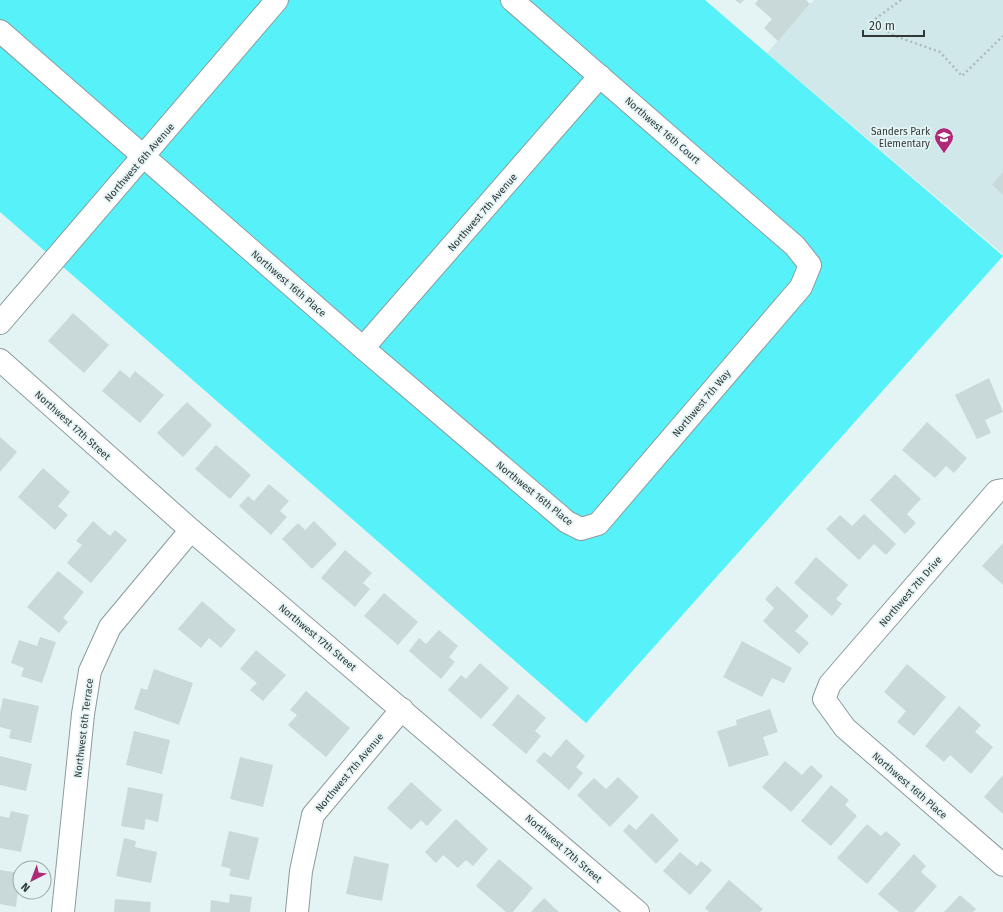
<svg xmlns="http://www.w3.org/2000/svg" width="1003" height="912" font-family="'Fira Sans',sans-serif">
  <rect width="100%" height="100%" fill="#e4f4f5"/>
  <polygon fill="#d0e8e9" points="814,0 1003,0 1003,254 767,53"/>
  <polygon fill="#57f2f9" points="0,0 705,0 1003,256 586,723 0,212"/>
  <g fill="#c9d9da">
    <polygon points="735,0 744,0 740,4"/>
    <polygon points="758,0 806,0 810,4 778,41 764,28 772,19 755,4"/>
    <polygon points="1003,172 1003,195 992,185"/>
    <polygon points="73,313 109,345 84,373 48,341"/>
    <polygon points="120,370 130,378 135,371 164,395 140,423 102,391"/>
    <polygon points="989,378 1003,412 985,420 991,433 977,439 955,395"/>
    <polygon points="187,402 212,425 183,457 157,433"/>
    <polygon points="927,422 967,458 954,473 946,466 935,478 902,450"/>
    <polygon points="0,437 17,452 0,472"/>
    <polygon points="216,445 251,475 230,499 195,469"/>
    <polygon points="43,468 70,492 58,506 68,515 55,530 18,497"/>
    <polygon points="895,474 921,499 907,514 916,523 905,534 870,500"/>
    <polygon points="269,484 289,501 280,511 287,517 271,535 239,506 248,496 254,501"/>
    <polygon points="864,514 896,544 886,555 874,544 859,560 826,529 840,515 852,526"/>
    <polygon points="93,521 110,536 115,530 127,540 91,583 67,563 82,545 76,541"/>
    <polygon points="314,521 337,544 312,569 282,539 298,523 305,530"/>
    <polygon points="1003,543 1003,585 982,566"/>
    <polygon points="345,550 372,573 363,583 370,589 355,607 321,578"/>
    <polygon points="816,557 848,585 836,599 842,604 832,616 794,583"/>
    <polygon points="58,571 84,592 63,618 68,622 59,633 27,607"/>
    <polygon points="777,586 809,616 795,631 809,643 799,654 763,621 774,608 765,599"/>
    <polygon points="384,593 418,622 398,645 364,616"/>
    <polygon points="202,601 236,630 221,648 209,638 201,648 178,629"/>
    <polygon points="439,630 458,646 449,657 455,662 441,679 409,651 419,638 426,644"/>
    <polygon points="40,637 56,642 42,683 21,676 24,668 11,663 19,640 37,646"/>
    <polygon points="742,641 792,668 784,683 772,678 762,697 723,677"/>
    <polygon points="256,650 286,675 263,701 250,690 257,683 240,669"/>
    <polygon points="480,663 509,688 481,719 448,690 461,675 466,679"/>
    <polygon points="907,664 946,697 914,736 897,722 906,711 884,692"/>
    <polygon points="154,669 193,683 179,725 134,709 141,688 147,690"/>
    <polygon points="306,691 350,728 326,757 288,725 297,715 290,710"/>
    <polygon points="518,694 546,718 535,731 541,736 526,754 492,725"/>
    <polygon points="3,698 39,706 31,743 9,738 11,730 0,727 0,713"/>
    <polygon points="959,706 981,725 975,732 993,747 971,774 950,755 944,762 925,746"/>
    <polygon points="770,709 778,732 763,737 769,755 729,767 717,731 737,725 736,720"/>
    <polygon points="134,731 170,740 162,774 126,765"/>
    <polygon points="566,739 585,756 576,767 583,773 569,790 536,761 544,752 551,757"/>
    <polygon points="0,756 32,764 26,791 0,785"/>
    <polygon points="240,757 273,765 263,807 230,799"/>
    <polygon points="785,761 802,775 811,765 823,776 791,812 762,787"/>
    <polygon points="1003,775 1003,814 984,797"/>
    <polygon points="618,777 639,797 610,827 577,795 594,778 606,789"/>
    <polygon points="411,782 442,810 427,826 421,820 411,830 387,808"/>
    <polygon points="831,785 849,800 845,805 857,816 831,846 801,821"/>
    <polygon points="128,787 163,794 158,822 146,819 144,830 121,826"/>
    <polygon points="11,811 29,815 21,852 0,848 0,816 9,818"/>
    <polygon points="652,813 679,840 656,864 623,831 629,824 636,830"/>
    <polygon points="456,819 488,849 473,866 466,860 458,868 443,855 436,863 425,852"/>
    <polygon points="867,824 881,836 886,831 901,844 867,884 837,858"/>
    <polygon points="229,831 259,838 249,880 229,876 231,869 221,866"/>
    <polygon points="124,838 136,841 135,847 157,852 151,883 116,876"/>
    <polygon points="680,852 697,866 701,861 712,870 690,895 663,871"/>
    <polygon points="914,854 926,866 921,872 937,886 914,912 899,912 878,894"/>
    <polygon points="354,856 389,864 382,901 346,894"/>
    <polygon points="499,859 533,888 513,912 506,912 476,886"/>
    <polygon points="0,870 20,873 16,907 0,904"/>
    <polygon points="729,880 763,909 760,912 709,912 705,908"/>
    <polygon points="230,894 252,897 250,912 210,912 211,900 229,903"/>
    <polygon points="960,895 976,909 973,912 944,912"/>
    <polygon points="544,898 559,912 531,912"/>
    <polygon points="115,899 151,902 150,912 114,912"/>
  </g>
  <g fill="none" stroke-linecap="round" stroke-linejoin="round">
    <defs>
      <g id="minor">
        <polyline points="0,31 363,348 567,522 581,529 598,524 801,287 810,265 795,246 512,0"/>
        <polyline points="0,323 277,0"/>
        <polyline points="363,348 600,76"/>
        <polyline points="0,360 191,530 638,912"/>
        <polyline points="1003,490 997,491 830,684 824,699 845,728 1003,865"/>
        <polyline points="63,912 83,714 90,671 110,627 191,530"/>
        <polyline points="297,912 301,871 313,815 402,709"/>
      </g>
    </defs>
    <use href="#minor" stroke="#8c9b9c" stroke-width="24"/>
    <polyline stroke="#aebbbc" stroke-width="2.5" stroke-dasharray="2 3" stroke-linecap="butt" points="901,0 875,19 892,35 940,52 962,76 1003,36"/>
    <use href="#minor" stroke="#fff" stroke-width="22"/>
  </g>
  <defs>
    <symbol id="school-pin" viewBox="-11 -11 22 30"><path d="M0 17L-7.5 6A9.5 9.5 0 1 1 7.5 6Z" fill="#ac2a76" stroke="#e4f4f5"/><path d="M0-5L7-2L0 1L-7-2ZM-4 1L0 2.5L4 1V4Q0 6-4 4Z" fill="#fff"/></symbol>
  </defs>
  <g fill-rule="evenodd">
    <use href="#school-pin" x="933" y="126" width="22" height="30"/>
  </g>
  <g text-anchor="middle" stroke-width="3.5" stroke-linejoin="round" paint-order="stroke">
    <g font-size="10" fill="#313838" stroke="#e4f4f5">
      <text transform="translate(663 130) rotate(41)" y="4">Northwest 16th Court</text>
      <text transform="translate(139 162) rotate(-49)" y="4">Northwest 6th Avenue</text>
      <text transform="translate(482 212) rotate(-49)" y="4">Northwest 7th Avenue</text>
      <text transform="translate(289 283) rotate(41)" y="4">Northwest 16th Place</text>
      <text transform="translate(701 403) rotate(-50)" y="4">Northwest 7th Way</text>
      <text transform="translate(73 425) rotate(42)" y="4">Northwest 17th Street</text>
      <text transform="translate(535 493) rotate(39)" y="4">Northwest 16th Place</text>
      <text transform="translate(910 591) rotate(-49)" y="4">Northwest 7th Drive</text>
      <text transform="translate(318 637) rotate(40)" y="4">Northwest 17th Street</text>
      <text transform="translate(83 728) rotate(-83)" y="4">Northwest 6th Terrace</text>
      <text transform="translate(349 772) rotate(-50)" y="4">Northwest 7th Avenue</text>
      <text transform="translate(910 785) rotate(41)" y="4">Northwest 16th Place</text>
      <text transform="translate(564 848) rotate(41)" y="4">Northwest 17th Street</text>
    </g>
    <g font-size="10" fill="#313838" stroke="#e4f4f5" text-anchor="end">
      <text x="930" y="135">Sanders Park<tspan x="930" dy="12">Elementary</tspan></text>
    </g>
  </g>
  <g transform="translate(32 880) rotate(222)"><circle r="19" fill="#e4f4f5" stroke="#9ca9a9"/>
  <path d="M0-3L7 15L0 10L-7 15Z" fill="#ac2a76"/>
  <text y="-6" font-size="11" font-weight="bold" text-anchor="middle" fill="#313838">N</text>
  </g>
  <path d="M863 30v6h61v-6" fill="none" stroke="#313838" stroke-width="2"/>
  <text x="869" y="30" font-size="12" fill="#313838" stroke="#e4f4f5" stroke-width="3" paint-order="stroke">20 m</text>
</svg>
